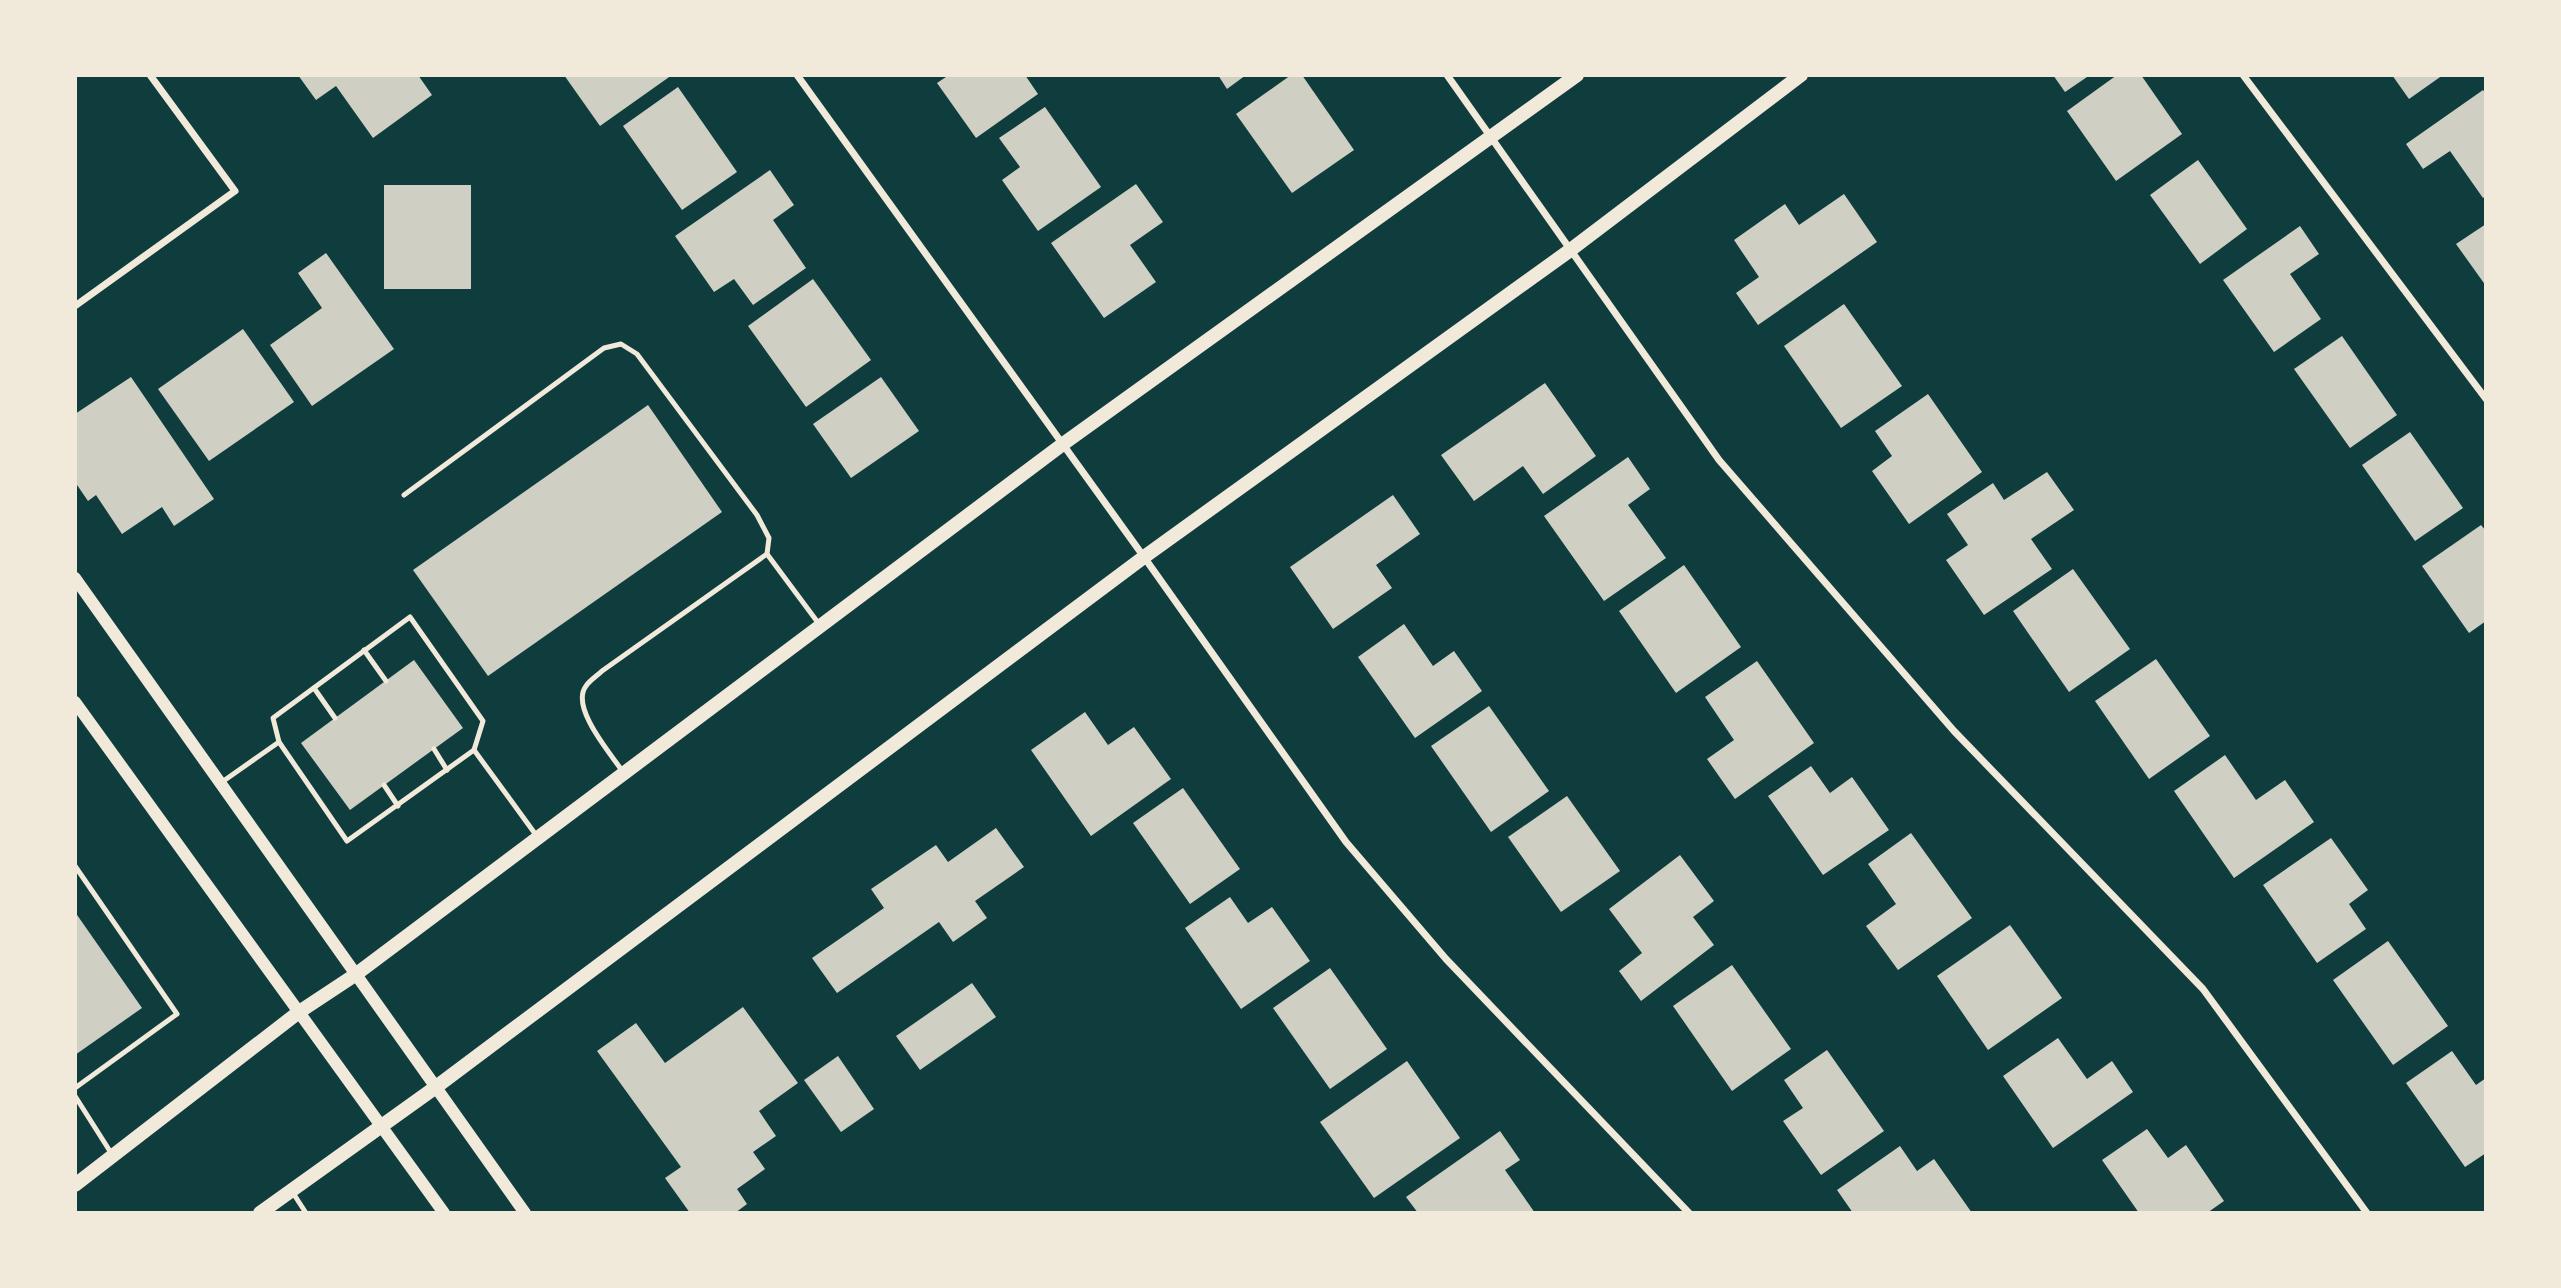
<svg xmlns="http://www.w3.org/2000/svg" width="2561" height="1288" font-family="'Golos Text',sans-serif">
  <rect width="100%" height="100%" fill="#0f3d3e"/>
  <g fill="#cfcfc3">
    <polygon points="298,75 418,75 432,95 373,138 336,86 316,100"/>
    <polygon points="564,75 672,75 600,126"/>
    <polygon points="949,75 1025,75 1038,94 976,138 937,83"/>
    <polygon points="1218,75 1246,75 1227,89"/>
    <polygon points="1291,75 1302,75 1354,150 1292,193 1236,114"/>
    <polygon points="2053,75 2090,75 2065,92"/>
    <polygon points="2117,75 2141,75 2182,134 2116,181 2067,111"/>
    <polygon points="2392,75 2443,75 2409,99"/>
    <polygon points="678,87 737,172 682,210 623,126"/>
    <polygon points="2483,90 2486,94 2486,196 2483,198 2450,151 2423,169 2406,144"/>
    <polygon points="1045,107 1101,187 1038,231 1002,180 1020,167 999,138"/>
    <polygon points="2198,160 2247,229 2200,264 2150,195"/>
    <polygon points="770,170 794,205 773,220 806,268 753,305 734,279 714,292 675,236"/>
    <polygon points="1136,184 1163,222 1130,245 1156,282 1104,318 1051,243"/>
    <rect x="384" y="185" width="87" height="104"/>
    <polygon points="1844,194 1877,242 1758,325 1736,293 1759,277 1734,240 1785,204 1799,225"/>
    <polygon points="2486,224 2486,286 2456,244"/>
    <polygon points="2300,226 2319,254 2290,274 2321,319 2274,352 2223,280"/>
    <polygon points="326,253 394,349 312,406 270,345 322,308 298,273"/>
    <polygon points="813,279 871,360 806,407 748,326"/>
    <polygon points="1844,304 1902,386 1841,428 1784,346"/>
    <polygon points="243,329 294,402 209,461 158,389"/>
    <polygon points="2342,336 2397,415 2350,448 2294,369"/>
    <polygon points="131,377 214,499 174,526 162,507 122,534 96,495 88,501 75,482 75,414"/>
    <polygon points="881,377 919,431 851,478 813,424"/>
    <polygon points="1545,383 1596,456 1543,494 1523,466 1474,501 1441,455"/>
    <polygon points="1928,394 1982,472 1909,524 1872,471 1892,456 1875,431"/>
    <polygon points="648,405 722,512 488,676 413,570"/>
    <polygon points="2410,432 2463,508 2415,541 2362,465"/>
    <polygon points="1628,457 1650,489 1628,505 1666,558 1604,601 1544,516"/>
    <polygon points="2047,472 2074,510 2031,539 2052,569 1984,615 1946,560 1968,545 1947,514 1993,483 2004,500"/>
    <polygon points="1393,495 1420,534 1376,565 1392,588 1333,629 1290,567"/>
    <polygon points="2481,525 2486,531 2486,621 2469,633 2422,566"/>
    <polygon points="1684,565 1741,647 1676,693 1619,611"/>
    <polygon points="2073,569 2130,649 2069,692 2013,611"/>
    <polygon points="1404,624 1433,666 1454,651 1482,691 1415,738 1358,657"/>
    <polygon points="2156,659 2210,736 2149,779 2095,701"/>
    <polygon points="414,660 463,728 350,810 301,743"/>
    <polygon points="1757,661 1814,743 1735,799 1707,759 1734,740 1705,697"/>
    <polygon points="1489,706 1549,791 1491,832 1431,746"/>
    <polygon points="1085,712 1108,745 1134,727 1171,779 1091,836 1031,750"/>
    <polygon points="2225,755 2256,800 2285,780 2314,822 2234,878 2174,791"/>
    <polygon points="1811,766 1830,793 1852,777 1889,830 1823,875 1768,796"/>
    <polygon points="1183,788 1240,869 1190,904 1133,823"/>
    <polygon points="1567,796 1620,871 1561,912 1508,837"/>
    <polygon points="996,828 1024,867 975,901 987,918 953,942 939,922 837,993 812,958 884,908 871,889 936,845 948,862"/>
    <polygon points="1911,833 1972,918 1898,970 1866,926 1896,904 1868,864"/>
    <polygon points="2331,838 2368,890 2349,904 2366,929 2317,963 2263,885"/>
    <polygon points="1680,855 1714,901 1693,917 1714,945 1641,1001 1619,971 1642,953 1609,909"/>
    <polygon points="1230,897 1248,923 1272,907 1310,961 1241,1009 1185,928"/>
    <polygon points="75,912 142,1008 75,1055"/>
    <polygon points="2010,925 2062,998 1988,1050 1937,976"/>
    <polygon points="2388,941 2448,1026 2393,1065 2333,980"/>
    <polygon points="1732,965 1791,1049 1732,1091 1673,1006"/>
    <polygon points="1330,968 1387,1049 1330,1089 1273,1008"/>
    <polygon points="972,983 996,1017 920,1070 896,1036"/>
    <polygon points="743,1007 798,1083 759,1111 776,1136 753,1152 765,1169 737,1189 747,1204 735,1213 690,1213 665,1178 681,1167 597,1051 636,1023 665,1063"/>
    <polygon points="2058,1038 2087,1079 2112,1061 2133,1092 2053,1148 2003,1076"/>
    <polygon points="1827,1050 1884,1131 1821,1175 1783,1121 1803,1108 1784,1080"/>
    <polygon points="2452,1051 2476,1085 2486,1078 2486,1153 2465,1167 2406,1083"/>
    <polygon points="838,1056 874,1109 841,1132 804,1080"/>
    <polygon points="1407,1061 1460,1138 1374,1198 1320,1122"/>
    <polygon points="2147,1129 2168,1158 2186,1145 2224,1201 2207,1213 2139,1213 2102,1160"/>
    <polygon points="1500,1131 1520,1160 1505,1170 1535,1213 1418,1213 1406,1197"/>
    <polygon points="1900,1146 1917,1171 1934,1159 1972,1213 1853,1213 1837,1190"/>
  </g>
  <g fill="none" stroke-linecap="round" stroke-linejoin="round">
    <g stroke="#f1e9da" stroke-width="5">
      <polyline points="404,495 604,348 621,344 637,354 757,515 769,538 767,554 819,624"/>
      <polyline points="364,650 386,681"/>
      <polyline points="314,688 335,718"/>
      <polyline points="279,742 273,718 410,617 483,721 474,750"/>
      <polyline points="434,749 447,770"/>
      <path d="M623,772C610,753 570,707 586,686C590,680 597,676 602,671L767,554"/>
      <polyline points="222,782 279,742 347,841 474,750 536,835"/>
      <polyline points="384,785 398,806"/>
      <polyline points="75,866 177,1014 75,1088"/>
      <polyline points="75,1096 113,1156"/>
      <polyline points="293,1193 306,1213"/>
    </g>
    <g stroke="#f1e9da" stroke-width="7">
      <polyline points="797,75 1144,557 1346,842 1446,959 1689,1213"/>
      <polyline points="1447,75 1719,460 1954,731 2203,989 2367,1213"/>
      <polyline points="2243,75 2486,399"/>
      <polyline points="75,306 235,191 150,75"/>
    </g>
    <g stroke="#f1e9da" stroke-width="12">
      <polyline points="75,578 525,1213"/>
      <polyline points="75,702 444,1213"/>
    </g>
    <g stroke="#f1e9da" stroke-width="14">
      <polyline points="75,1185 299,1012 355,975 1063,444 1577,75"/>
      <polyline points="260,1213 436,1087 1144,557 1569,251 1801,75"/>
    </g>
  </g>
  <rect width="2561" height="1288" fill="none" stroke="#f1e9da" stroke-width="154"/>
</svg>
